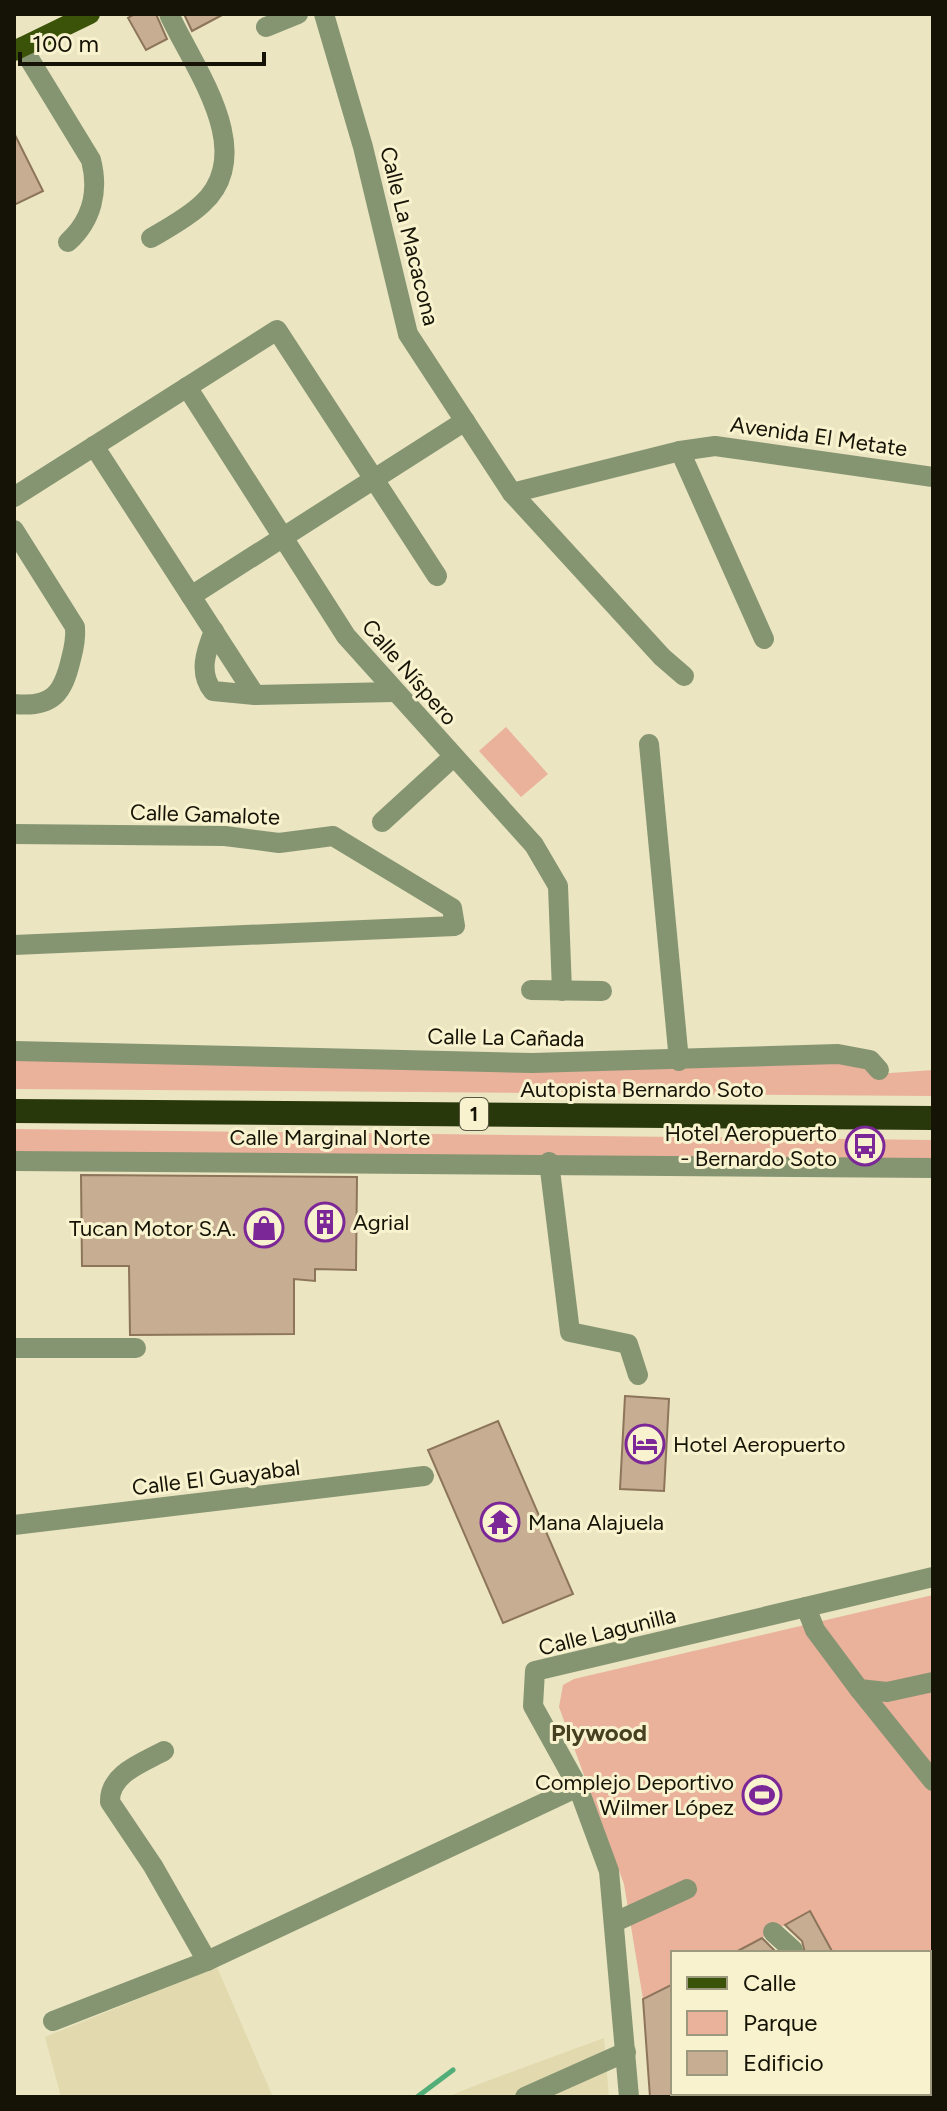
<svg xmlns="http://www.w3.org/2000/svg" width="947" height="2111" font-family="Figtree,sans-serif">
  <rect width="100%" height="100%" fill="#ebe5c1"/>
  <g fill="#e2daae">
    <polygon points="217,1967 273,2097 61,2097 45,2037"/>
    <polygon points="604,2038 609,2097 447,2097 479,2084"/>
  </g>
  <g fill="#eab19b">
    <polygon points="506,727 548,774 521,797 479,751"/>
    <polygon points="14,1056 843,1059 876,1074 933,1070 933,1096 14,1089"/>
    <polygon points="14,1129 933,1140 933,1161 14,1152"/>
    <polygon points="933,1595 933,2097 912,2097 910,2093 929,2093 929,1953 833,1953 810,1911 734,1953 673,1953 673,1984 643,1999 624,1884 559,1707 563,1685 574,1679"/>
  </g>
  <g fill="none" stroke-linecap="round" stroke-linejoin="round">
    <polyline stroke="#52ae79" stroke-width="5" points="417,2097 453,2070"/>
  </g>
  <g fill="#c7ae93" stroke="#8d755b" stroke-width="2">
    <polygon points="135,14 156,14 167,39 146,50 128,18"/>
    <polygon points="184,14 224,14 192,31"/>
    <polygon points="14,133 43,191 14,205"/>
    <polygon points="81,1175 357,1177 356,1270 315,1269 315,1281 294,1279 294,1334 130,1335 129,1266 82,1266"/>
    <polygon points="625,1396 669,1399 664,1491 620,1489"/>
    <polygon points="498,1421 573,1594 503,1623 428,1450"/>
    <polygon points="810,1911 833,1953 805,1953 802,1941 785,1925"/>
    <polygon points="762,1938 777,1953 734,1953"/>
    <polygon points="673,1984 673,2097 650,2097 643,1999"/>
  </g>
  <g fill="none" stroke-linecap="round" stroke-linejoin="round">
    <g stroke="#859572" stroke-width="20">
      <polyline points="324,14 363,147 408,334 512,493 662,657 684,676"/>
      <polyline points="266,27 298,14"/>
      <path d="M22,47L91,160C99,191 92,220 68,242"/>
      <path d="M151,238C168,228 187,218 202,204C259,152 193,67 169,14"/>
      <polyline points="187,387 346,636 534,845 558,886 562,991"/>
      <polyline points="94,446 255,695"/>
      <polyline points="680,451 764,639"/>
      <polyline points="512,493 680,451 715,446 933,477"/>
      <polyline points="14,497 277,330 437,576"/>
      <path d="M14,530L75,627C76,639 74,648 71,659C63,693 53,708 14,704"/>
      <polyline points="191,596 465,421"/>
      <path d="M214,631C206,651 198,673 213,691L255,695L394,692"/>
      <polyline points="649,744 679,1061"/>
      <polyline points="382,822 453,757"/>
      <polyline points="14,834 225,836 279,843 333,836 452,908 455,926 14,945"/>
      <polyline points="531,990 602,991"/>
      <polyline points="14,1051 532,1063 838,1054 870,1060 879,1070"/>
      <polyline points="14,1161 933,1168"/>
      <polyline points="549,1162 570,1332 628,1344 638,1375"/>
      <polyline points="14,1348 136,1348"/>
      <polyline points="14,1525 424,1476"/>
      <polyline points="806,1607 815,1630 859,1689 887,1692 933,1682"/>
      <polyline points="859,1689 933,1781"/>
      <path d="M164,1751C142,1763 109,1774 110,1802L153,1866L207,1961"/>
      <polyline points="615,1922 687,1889"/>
      <polyline points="773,1932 793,1950 791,1953"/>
      <polyline points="53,2021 207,1961 578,1787"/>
      <polyline points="525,2097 626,2052"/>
      <polyline points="629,2097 609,1871 578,1787 533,1706 535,1671 933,1577"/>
      <polyline points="723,2097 724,2093"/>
    </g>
    <polyline stroke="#3a5308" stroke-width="20" points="14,51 90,14"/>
    <polyline stroke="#28380b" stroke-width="24" points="14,1111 933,1118"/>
  </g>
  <defs>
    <symbol id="bus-ring" viewBox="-11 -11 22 22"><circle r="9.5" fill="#f8f2ce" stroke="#7b2797" stroke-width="1.5"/><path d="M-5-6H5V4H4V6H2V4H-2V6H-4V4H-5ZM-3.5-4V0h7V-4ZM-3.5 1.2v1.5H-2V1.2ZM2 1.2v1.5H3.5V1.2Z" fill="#7b2797"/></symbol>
    <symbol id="building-ring" viewBox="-11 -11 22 22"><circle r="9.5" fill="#f8f2ce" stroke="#7b2797" stroke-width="1.5"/><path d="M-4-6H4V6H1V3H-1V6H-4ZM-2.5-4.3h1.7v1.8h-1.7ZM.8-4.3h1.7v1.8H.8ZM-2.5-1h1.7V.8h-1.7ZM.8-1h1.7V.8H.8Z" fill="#7b2797"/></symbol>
    <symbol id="shop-ring" viewBox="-11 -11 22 22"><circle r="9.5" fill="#f8f2ce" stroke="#7b2797" stroke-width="1.5"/><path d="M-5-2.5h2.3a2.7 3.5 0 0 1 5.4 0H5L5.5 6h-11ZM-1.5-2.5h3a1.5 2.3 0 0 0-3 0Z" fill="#7b2797"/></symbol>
    <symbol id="hotel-ring" viewBox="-11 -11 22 22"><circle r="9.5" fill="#f8f2ce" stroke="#7b2797" stroke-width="1.5"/><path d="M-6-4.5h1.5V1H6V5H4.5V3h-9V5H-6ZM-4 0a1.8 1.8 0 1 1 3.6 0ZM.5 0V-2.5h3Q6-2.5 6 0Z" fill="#7b2797"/></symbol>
    <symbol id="temple-ring" viewBox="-11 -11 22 22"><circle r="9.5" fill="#f8f2ce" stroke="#7b2797" stroke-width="1.5"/><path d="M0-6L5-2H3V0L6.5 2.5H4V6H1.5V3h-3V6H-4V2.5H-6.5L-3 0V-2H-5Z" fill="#7b2797"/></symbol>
    <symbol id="stadium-ring" viewBox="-11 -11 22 22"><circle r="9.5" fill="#f8f2ce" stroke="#7b2797" stroke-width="1.5"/><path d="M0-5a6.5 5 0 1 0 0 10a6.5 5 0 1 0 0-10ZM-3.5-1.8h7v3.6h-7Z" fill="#7b2797"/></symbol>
  </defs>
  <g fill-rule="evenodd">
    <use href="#bus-ring" x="843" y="1124" width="44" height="44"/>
    <use href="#building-ring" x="303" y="1200" width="44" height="44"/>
    <use href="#shop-ring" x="242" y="1206" width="44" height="44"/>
    <use href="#hotel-ring" x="623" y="1422" width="44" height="44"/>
    <use href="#temple-ring" x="478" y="1500" width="44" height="44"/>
    <use href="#stadium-ring" x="740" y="1773" width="44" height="44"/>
  </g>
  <g text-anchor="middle" stroke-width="6" stroke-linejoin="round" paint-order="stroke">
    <rect fill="#f8f2ce" stroke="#595642" stroke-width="2" x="460" y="1098" width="28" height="32" rx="6"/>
    <g font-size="20" font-weight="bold" fill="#151306">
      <text x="474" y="1121">1</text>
    </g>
    <g font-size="22" fill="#151306" stroke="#f8f2ce">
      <text transform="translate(410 236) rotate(76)" y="8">Calle La Macacona</text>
      <text transform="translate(819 436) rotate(8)" y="8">Avenida El Metate</text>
      <text transform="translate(410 672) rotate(49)" y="8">Calle Níspero</text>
      <text transform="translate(205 814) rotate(2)" y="8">Calle Gamalote</text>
      <text transform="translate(506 1037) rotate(1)" y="8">Calle La Cañada</text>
      <text x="642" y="1097">Autopista Bernardo Soto</text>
      <text x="330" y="1145">Calle Marginal Norte</text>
      <text transform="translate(216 1477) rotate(-7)" y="8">Calle El Guayabal</text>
      <text transform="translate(607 1631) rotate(-14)" y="8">Calle Lagunilla</text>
    </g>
    <g font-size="22" fill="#151306" stroke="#f8f2ce" text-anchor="end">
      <text x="837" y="1141">Hotel Aeropuerto<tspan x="837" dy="25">- Bernardo Soto</tspan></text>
      <text x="353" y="1230" text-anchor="start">Agrial</text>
      <text x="236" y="1236">Tucan Motor S.A.</text>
      <text x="673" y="1452" text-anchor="start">Hotel Aeropuerto</text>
      <text x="528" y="1530" text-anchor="start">Mana Alajuela</text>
      <text x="734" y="1790">Complejo Deportivo<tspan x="734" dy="25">Wilmer López</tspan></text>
    </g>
    <g font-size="24" font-weight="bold" fill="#464021" stroke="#f8f2ce">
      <text x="599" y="1741">Plywood</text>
    </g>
  </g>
  <rect width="947" height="2111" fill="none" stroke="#151306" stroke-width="32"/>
  <rect x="671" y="1951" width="260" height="144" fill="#f8f2ce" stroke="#9d997e" stroke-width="2"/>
  <rect x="687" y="1977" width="40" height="12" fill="#3a5308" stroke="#9d997e" stroke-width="2"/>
  <text x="743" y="1991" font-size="24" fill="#151306">Calle</text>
  <rect x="687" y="2011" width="40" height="24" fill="#eab19b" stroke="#9d997e" stroke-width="2"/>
  <text x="743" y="2031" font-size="24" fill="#151306">Parque</text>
  <rect x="687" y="2051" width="40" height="24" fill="#c7ae93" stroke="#9d997e" stroke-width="2"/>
  <text x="743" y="2071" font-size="24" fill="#151306">Edificio</text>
  <path d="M20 52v12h244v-12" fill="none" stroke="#151306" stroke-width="4"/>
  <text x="32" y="52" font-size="24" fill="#151306" stroke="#f8f2ce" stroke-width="6" paint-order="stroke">100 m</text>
</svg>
